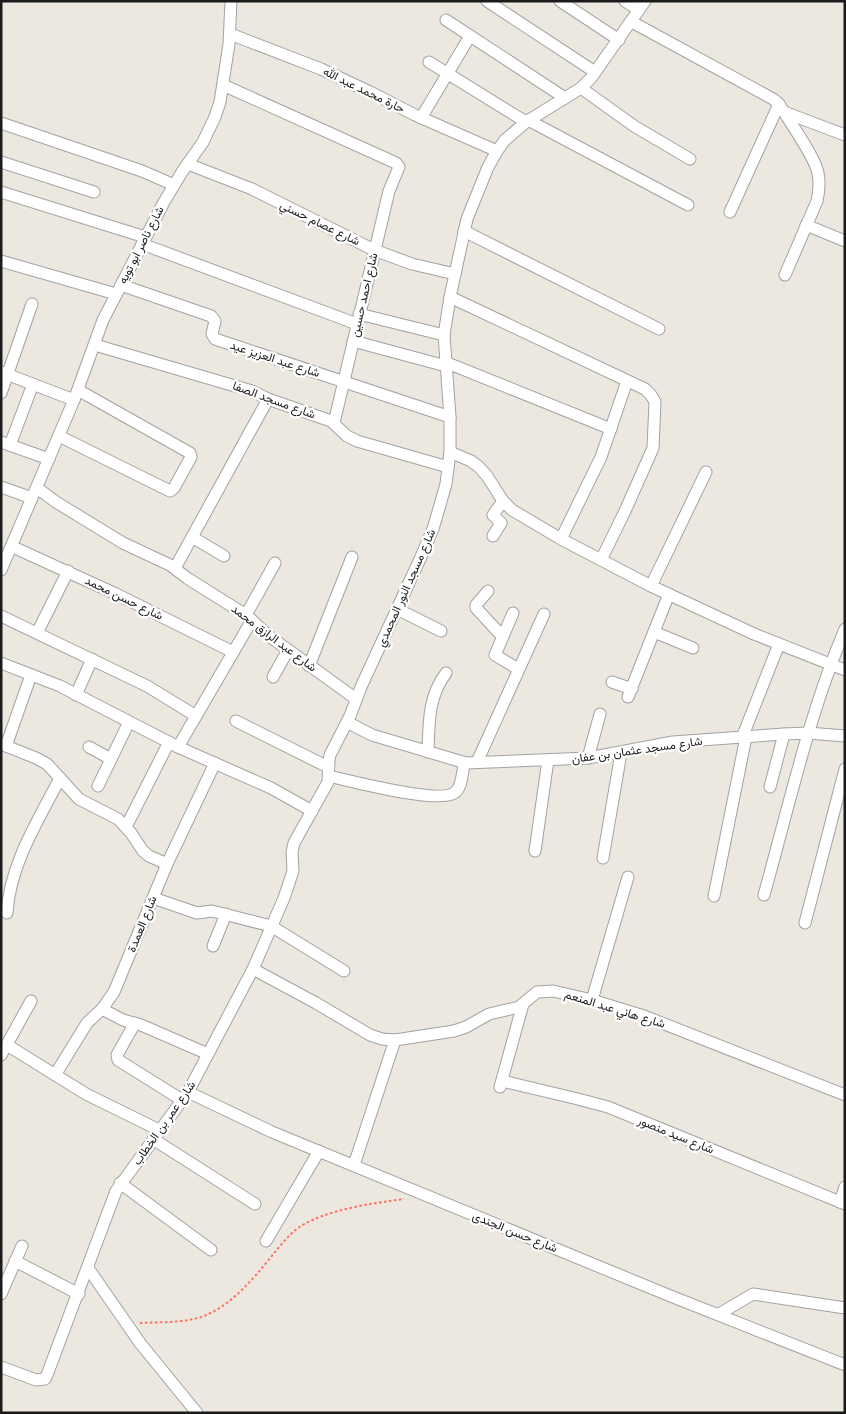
<svg xmlns="http://www.w3.org/2000/svg" width="846" height="1414" font-family="'Noto Sans',Vazirmatn,sans-serif">
  <rect width="100%" height="100%" fill="#ede8df"/>
  <g fill="none" stroke-linecap="round" stroke-linejoin="round">
    <defs>
      <g id="street">
        <polyline points="487,1 595,72"/>
        <polyline points="560,1 619,40"/>
        <polyline points="625,1 639,10"/>
        <polyline points="446,20 565,98"/>
        <path d="M632,22L773,99L779,104C789,121 815,157 818,173C820,183 819,192 817,201L785,275"/>
        <polyline points="230,34 321,69 372,93 415,115 497,151"/>
        <polyline points="429,62 526,122"/>
        <polyline points="223,85 396,163 399,167 389,191 334,423"/>
        <polyline points="581,88 634,126 690,159"/>
        <polyline points="784,112 845,135"/>
        <polyline points="421,118 470,36"/>
        <polyline points="528,120 688,205"/>
        <polyline points="1,123 142,171 174,185"/>
        <polyline points="1,162 94,192"/>
        <polyline points="188,164 252,189 374,250 412,264 455,274"/>
        <polyline points="1,192 145,237"/>
        <polyline points="730,212 779,104"/>
        <polyline points="806,225 845,241"/>
        <polyline points="464,231 659,329"/>
        <polyline points="142,244 357,324"/>
        <polyline points="1,261 116,294"/>
        <polyline points="121,285 211,316 215,321 212,334 215,339 450,417"/>
        <polyline points="450,297 645,389 651,395 655,402 653,448 625,511 601,560"/>
        <polyline points="359,314 444,335"/>
        <polyline points="353,341 446,366"/>
        <polyline points="95,345 252,391 268,399 331,421 347,436 357,441 448,467"/>
        <polyline points="445,362 611,429"/>
        <polyline points="1,372 74,400"/>
        <polyline points="1,393 32,304"/>
        <polyline points="59,436 170,491 174,488 191,457 190,453 78,390"/>
        <polyline points="1,442 49,459"/>
        <polyline points="10,445 33,384"/>
        <polyline points="450,452 471,461 479,467 487,476 503,501 512,510 561,539 651,586 754,634 845,670"/>
        <polyline points="1,487 32,498"/>
        <polyline points="37,488 56,502 123,543 170,565 187,578 246,615 269,636 356,699"/>
        <polyline points="493,536 501,523 493,515 503,501"/>
        <polyline points="192,537 224,556"/>
        <polyline points="561,539 601,457 627,381"/>
        <polyline points="13,547 116,594 233,652"/>
        <polyline points="175,568 268,399"/>
        <polyline points="1,570 74,400 103,320 164,202 182,172 203,142 215,117 220,102 229,44 231,1"/>
        <polyline points="651,586 706,472"/>
        <polyline points="488,591 476,605 476,608 502,636"/>
        <polyline points="397,609 441,631"/>
        <polyline points="513,613 495,655 518,669"/>
        <polyline points="246,615 275,563"/>
        <polyline points="1,616 147,686 196,716"/>
        <polyline points="654,632 693,648"/>
        <polyline points="37,633 68,571"/>
        <polyline points="1,663 60,686 178,747 271,788 312,811"/>
        <polyline points="309,666 352,557"/>
        <polyline points="273,677 288,650"/>
        <polyline points="612,682 632,689"/>
        <polyline points="76,695 92,659"/>
        <polyline points="628,697 669,594"/>
        <polyline points="236,721 328,767"/>
        <polyline points="347,722 372,735 466,763 588,758 673,742 784,734 808,733 845,736"/>
        <polyline points="742,738 779,644"/>
        <polyline points="1,744 36,758 47,764 79,799 118,819 131,833 143,851 149,856 167,864"/>
        <polyline points="6,746 31,675"/>
        <polyline points="89,747 111,759"/>
        <polyline points="178,747 252,620"/>
        <path d="M428,752C429,723 428,697 446,673"/>
        <polyline points="588,758 600,714"/>
        <polyline points="477,762 544,614"/>
        <path d="M329,776C351,781 438,804 454,793C462,789 462,773 464,765L466,763"/>
        <polyline points="98,786 129,722"/>
        <polyline points="770,787 784,734"/>
        <polyline points="126,827 169,742"/>
        <polyline points="535,851 548,760"/>
        <polyline points="603,858 621,753"/>
        <path d="M764,895C789,806 809,714 845,629"/>
        <polyline points="714,896 746,737"/>
        <polyline points="153,898 197,913 212,911 271,926 344,971"/>
        <path d="M7,913C10,864 38,821 60,778"/>
        <polyline points="805,923 845,769"/>
        <polyline points="213,946 226,914"/>
        <polyline points="253,969 316,1003 370,1035 382,1039 395,1040 454,1031 466,1027 489,1014 519,1007 537,992 553,991 592,1000 644,1016 845,1095"/>
        <polyline points="592,1000 628,877"/>
        <polyline points="102,1009 123,1020 141,1025 208,1054"/>
        <polyline points="135,1023 117,1055 118,1060 182,1100"/>
        <polyline points="7,1045 86,1094 159,1130"/>
        <polyline points="1,1055 31,1001"/>
        <polyline points="55,1075 87,1023 102,1009 114,992 167,864 215,763"/>
        <polyline points="502,1081 578,1099 608,1107 845,1204"/>
        <polyline points="500,1087 523,1004"/>
        <polyline points="188,1092 272,1132 668,1295 845,1365"/>
        <polyline points="153,1139 255,1204"/>
        <polyline points="354,1165 395,1040"/>
        <polyline points="120,1183 211,1250"/>
        <polyline points="840,1202 845,1187"/>
        <polyline points="266,1241 319,1151"/>
        <polyline points="15,1261 79,1294"/>
        <polyline points="88,1268 140,1343 197,1413"/>
        <polyline points="1,1294 22,1246"/>
        <polyline points="719,1314 753,1294 845,1308"/>
        <polyline points="1,1367 36,1380 45,1379 47,1375 116,1191 188,1092 253,969 284,898 293,871 292,852 294,843 328,782 329,761 330,755 350,716 361,687 420,559 433,529 446,484 450,452 450,417 444,335 450,297 467,219 488,167 497,151 505,140 526,122 581,88 591,78 645,1"/>
      </g>
    </defs>
    <use href="#street" stroke="#a2a2a2" stroke-width="13"/>
    <path stroke="#fd6f60" stroke-width="2" stroke-dasharray="2.5 2.5" stroke-linecap="butt" d="M140,1323C160,1322 182,1323 201,1317C225,1309 246,1287 262,1268C274,1254 284,1239 298,1228C324,1210 373,1203 404,1199"/>
    <use href="#street" stroke="#fff" stroke-width="11"/>
  </g>
  <g text-anchor="middle" stroke-width="4.5" stroke-linejoin="round" paint-order="stroke">
    <g font-size="12" fill="#1b1b1b" stroke="#fff">
      <text transform="translate(364 90) rotate(26)" y="4">حارة محمد عبد الله</text>
      <text transform="translate(320 223) rotate(26)" y="4">شارع عصام حسني</text>
      <text transform="translate(141 245) rotate(-63)" y="4">شارع ناصر ابو تويه</text>
      <text transform="translate(364 295) rotate(-77)" y="4">شارع احمد حسين</text>
      <text transform="translate(275 359) rotate(18)" y="4">شارع عبد العزيز عيد</text>
      <text transform="translate(274 400) rotate(20)" y="4">شارع مسجد الصفا</text>
      <text transform="translate(406 588) rotate(-66)" y="4">شارع مسجد النور المحمدي</text>
      <text transform="translate(124 598) rotate(26)" y="4">شارع حسن محمد</text>
      <text transform="translate(274 638) rotate(37)" y="4">شارع عبد الرازق محمد</text>
      <text transform="translate(637 750) rotate(-8)" y="4">شارع مسجد عثمان بن عفان</text>
      <text transform="translate(142 924) rotate(-68)" y="4">شارع العمدة</text>
      <text transform="translate(615 1009) rotate(17)" y="4">شارع هاني عبد المنعم</text>
      <text transform="translate(164 1123) rotate(-55)" y="4">شارع عمر بن الخطاب</text>
      <text transform="translate(676 1135) rotate(22)" y="4">شارع سيد منصور</text>
      <text transform="translate(515 1232) rotate(22)" y="4">شارع حسن الجندى</text>
    </g>
  </g>
  <rect width="846" height="1414" fill="none" stroke="#1b1b1b" stroke-width="5"/>
</svg>
